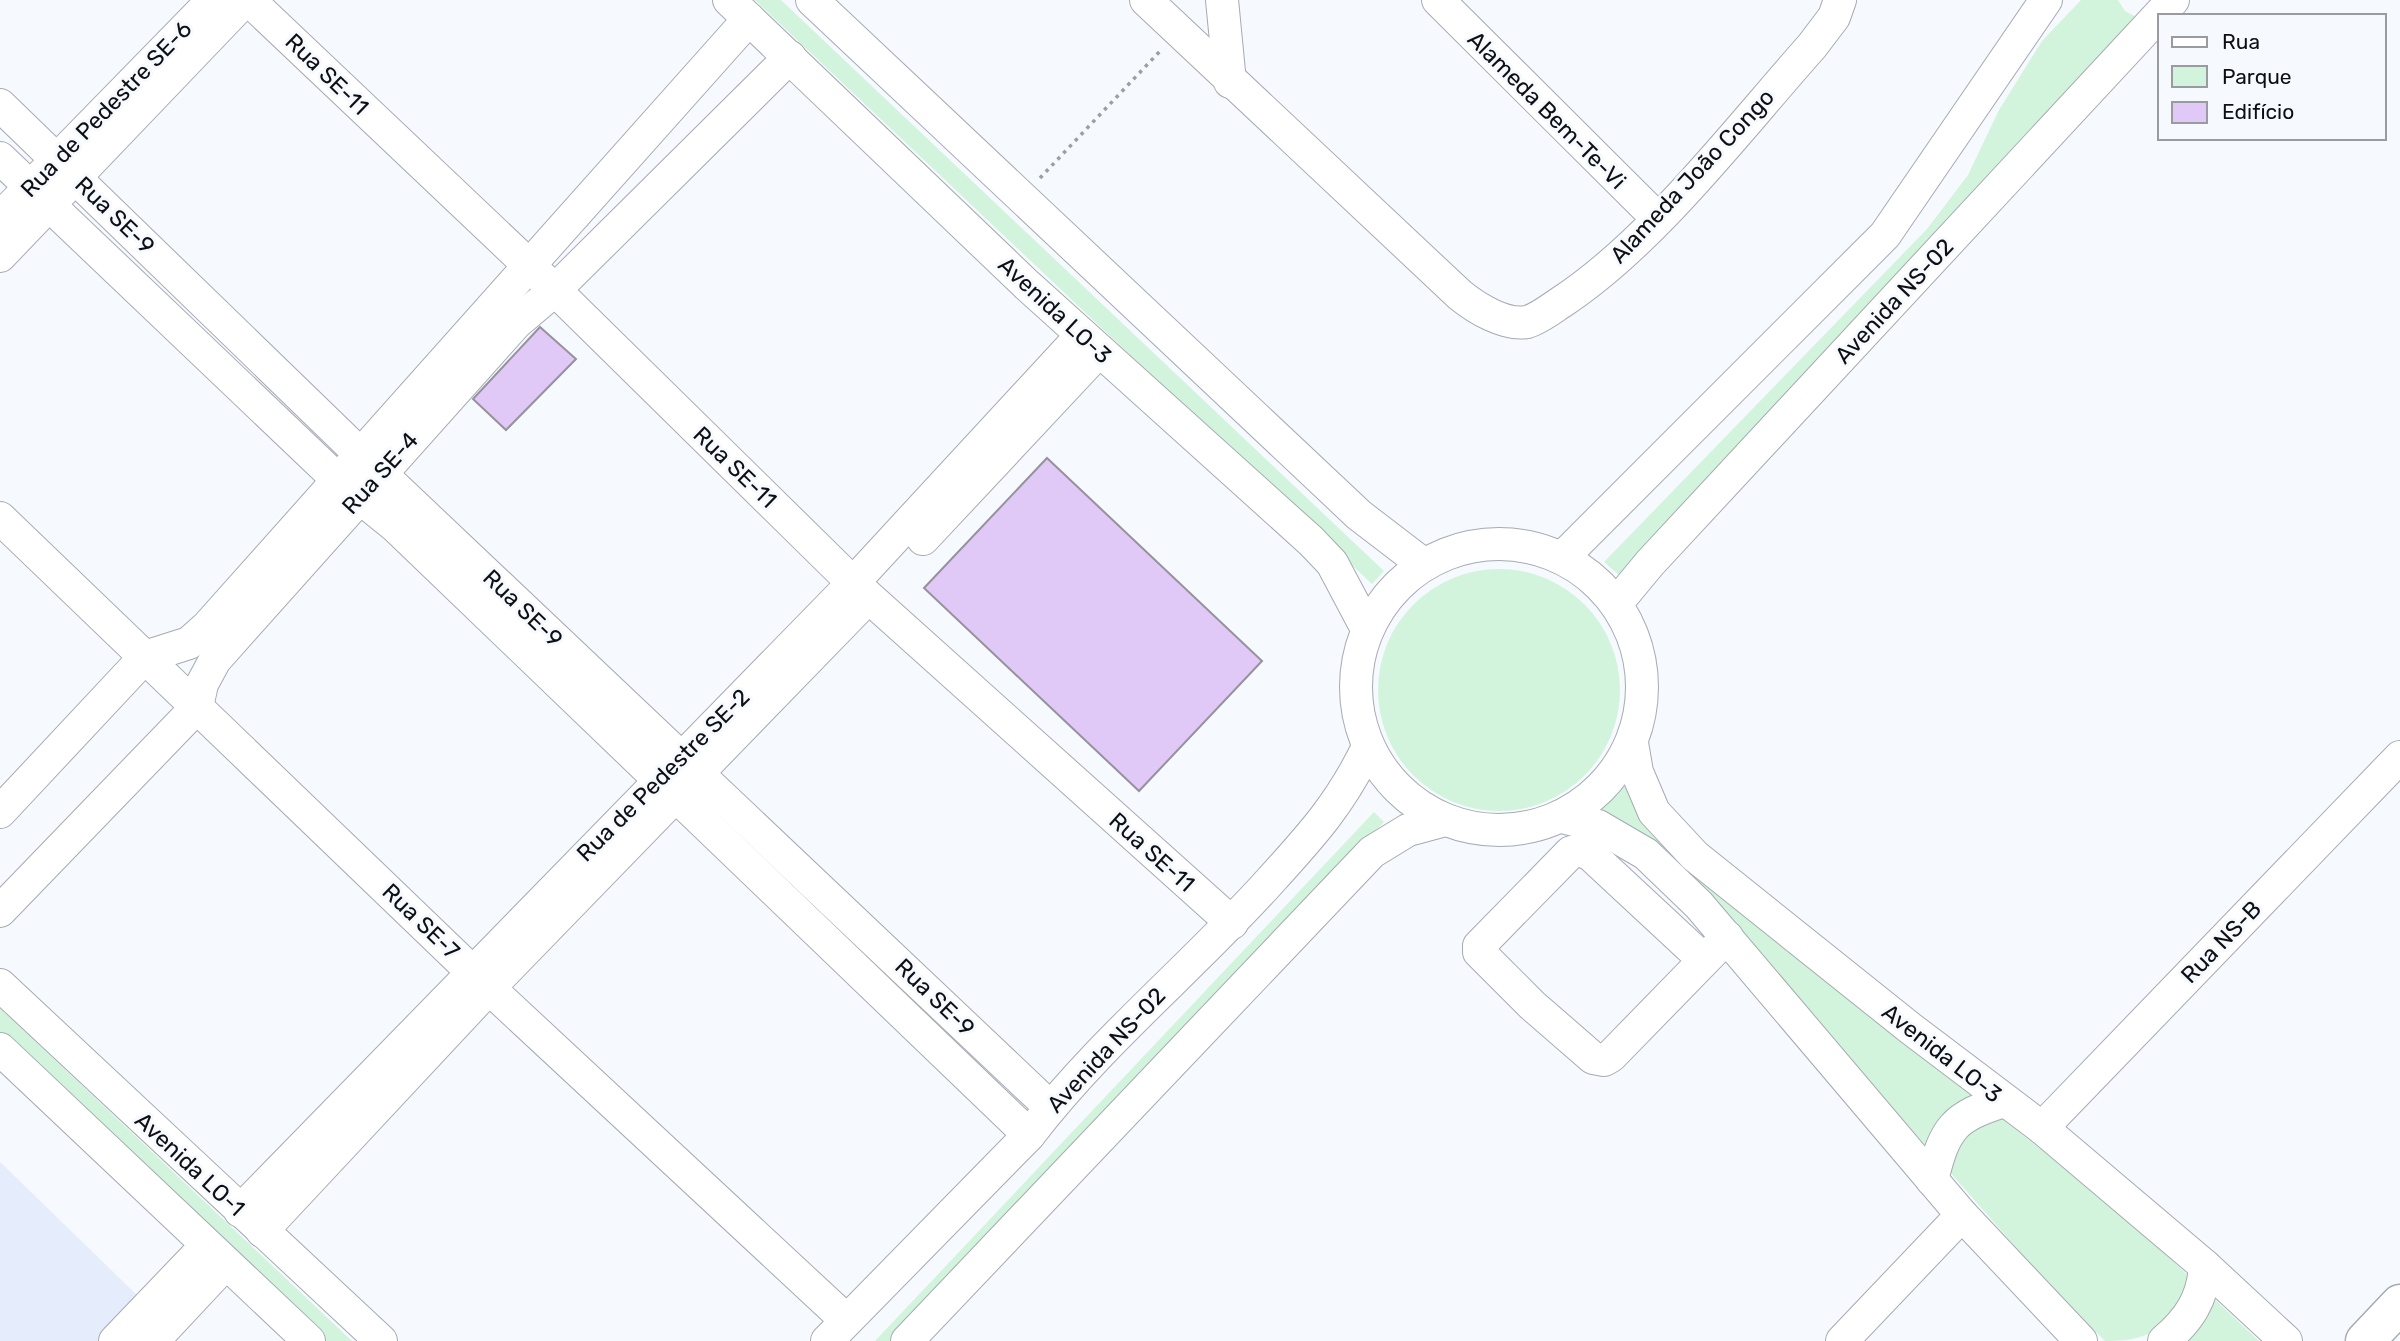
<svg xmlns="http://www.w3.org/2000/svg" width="2400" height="1341" font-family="Rubik,sans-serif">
  <rect width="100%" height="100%" fill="#f6f9fe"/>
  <polygon fill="#e5ecfc" points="0,1162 145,1303 108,1341 0,1341"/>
  <g fill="#d3f4dc">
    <polygon points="755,0 781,0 1384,571 1372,584"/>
    <polygon points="2081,0 2118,0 2125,11 2142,20 1620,576 1604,562 1927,229 1968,175 1999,110 2042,41"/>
    <circle cx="1499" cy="690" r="121"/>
    <polygon points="1624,786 1660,835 1747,916 1979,1101 1929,1149 1736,930 1598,813"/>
    <polygon points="1374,812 1384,822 893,1341 875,1341"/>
    <polygon points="0,1008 352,1341 326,1341 0,1032"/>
    <path d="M1995,1113L2121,1213L2194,1281C2165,1323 2161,1341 2105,1341L2056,1293L1948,1170L1961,1133Z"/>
    <polygon points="2213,1298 2259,1341 2186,1341"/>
  </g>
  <g fill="#e0c8f7" stroke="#96929b" stroke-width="2">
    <polygon points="540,327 576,359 506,430 473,399"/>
    <polygon points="1047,458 1262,661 1139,791 924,588"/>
  </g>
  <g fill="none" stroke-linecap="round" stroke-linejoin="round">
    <defs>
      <g id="minor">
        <polyline points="249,0 555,290 853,583 1232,923"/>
        <polyline points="729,0 1027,285 1311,541 1332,563 1367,629"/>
        <polyline points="812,0 1359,515 1423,564"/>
        <path d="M1146,0L1460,295C1476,308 1505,326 1527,322C1538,319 1551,309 1560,303C1652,243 1738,129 1812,46L1834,17L1840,0"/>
        <polyline points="1222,0 1230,82"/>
        <polyline points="1438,0 1658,219"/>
        <polyline points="0,105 359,453 1050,1107"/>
        <polyline points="0,158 338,480 395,526 1029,1135"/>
        <polyline points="0,218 213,0"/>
        <polyline points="0,256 245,0"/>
        <polyline points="0,518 489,988 846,1320"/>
        <polyline points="923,539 1099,351"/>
        <circle cx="1499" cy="687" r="143"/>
        <polyline points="1562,558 1885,235 2046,0"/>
        <polyline points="1616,604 1650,563 2173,0"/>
        <polyline points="1632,743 1637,772 1654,812 1695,856 1910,1028 2042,1128 2205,1266 2286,1341"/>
        <polyline points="0,812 145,657 189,643 207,627 749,19"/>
        <polyline points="1562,817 1598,826 1646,854 1699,905 1962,1215 2081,1341"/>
        <polyline points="0,911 197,707 202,684 215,660 516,323 555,290 790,57"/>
        <polyline points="1704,960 1591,855 1580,850 1571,852 1479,946 1479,952 1532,1005 1593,1058 1604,1060 1611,1056 1727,937"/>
        <polyline points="0,985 381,1341"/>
        <polyline points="0,1049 309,1341"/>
        <polyline points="2042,1128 2400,757"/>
        <path d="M1932,1180C1945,1128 1953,1117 2004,1101"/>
        <polyline points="240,1211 853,583 1082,335"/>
        <polyline points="262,1231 489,988 859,607"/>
        <polyline points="115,1341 207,1245"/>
        <polyline points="153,1341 226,1263"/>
        <path d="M827,1341L1029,1135C1100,1042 1193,967 1271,880C1312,835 1341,803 1368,747"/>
        <polyline points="907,1341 1372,852 1408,830 1445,820"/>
        <polyline points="1842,1341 1962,1215"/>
        <path d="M2164,1341C2189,1320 2203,1299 2205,1266"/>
      </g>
      <polyline id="major" points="2365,1341 2400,1304"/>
    </defs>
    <use href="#minor" stroke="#a6aab3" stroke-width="34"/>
    <use href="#major" stroke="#a6aab3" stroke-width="41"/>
    <polyline stroke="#9b9ea2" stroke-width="3.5" stroke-dasharray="3.5 5" stroke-linecap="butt" points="1040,178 1162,49"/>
    <use href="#minor" stroke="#fff" stroke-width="32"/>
    <use href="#major" stroke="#fff" stroke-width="38"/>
  </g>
  <g text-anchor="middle" stroke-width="6" stroke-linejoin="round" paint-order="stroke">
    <g font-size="23" fill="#0d0f12" stroke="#f6f9fe">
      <text transform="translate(327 74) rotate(44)" y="8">Rua SE-11</text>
      <text transform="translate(106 109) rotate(-46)" y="8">Rua de Pedestre SE-6</text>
      <text transform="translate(1547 110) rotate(45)" y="8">Alameda Bem-Te-Vi</text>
      <text transform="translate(1692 176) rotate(-47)" y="8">Alameda João Congo</text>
      <text transform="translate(115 215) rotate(44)" y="8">Rua SE-9</text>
      <text transform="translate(1894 301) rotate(-47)" y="8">Avenida NS-02</text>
      <text transform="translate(1055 310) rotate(43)" y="8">Avenida LO-3</text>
      <text transform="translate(735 467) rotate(44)" y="8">Rua SE-11</text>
      <text transform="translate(380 473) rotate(-48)" y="8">Rua SE-4</text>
      <text transform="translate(523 608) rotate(44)" y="8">Rua SE-9</text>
      <text transform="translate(663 775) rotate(-45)" y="8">Rua de Pedestre SE-2</text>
      <text transform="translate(1152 852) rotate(42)" y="8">Rua SE-11</text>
      <text transform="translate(421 921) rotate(44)" y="8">Rua SE-7</text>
      <text transform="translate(2221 942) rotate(-46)" y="8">Rua NS-B</text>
      <text transform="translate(935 997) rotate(44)" y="8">Rua SE-9</text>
      <text transform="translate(1106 1050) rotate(-47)" y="8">Avenida NS-02</text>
      <text transform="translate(1942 1053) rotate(38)" y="8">Avenida LO-3</text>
      <text transform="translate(190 1164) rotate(43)" y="8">Avenida LO-1</text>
    </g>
  </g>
  <rect x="2158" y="14" width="228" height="126" fill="#f6f9fe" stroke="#999ba0" stroke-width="2"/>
  <rect x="2172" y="37" width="35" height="10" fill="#ffffff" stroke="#999ba0" stroke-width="2"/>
  <text x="2222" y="49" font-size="21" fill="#0d0f12">Rua</text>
  <rect x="2172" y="66" width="35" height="21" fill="#d3f4dc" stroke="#999ba0" stroke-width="2"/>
  <text x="2222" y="84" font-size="21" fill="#0d0f12">Parque</text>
  <rect x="2172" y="102" width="35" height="21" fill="#e0c8f7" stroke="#999ba0" stroke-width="2"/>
  <text x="2222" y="119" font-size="21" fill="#0d0f12">Edifício</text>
</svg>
